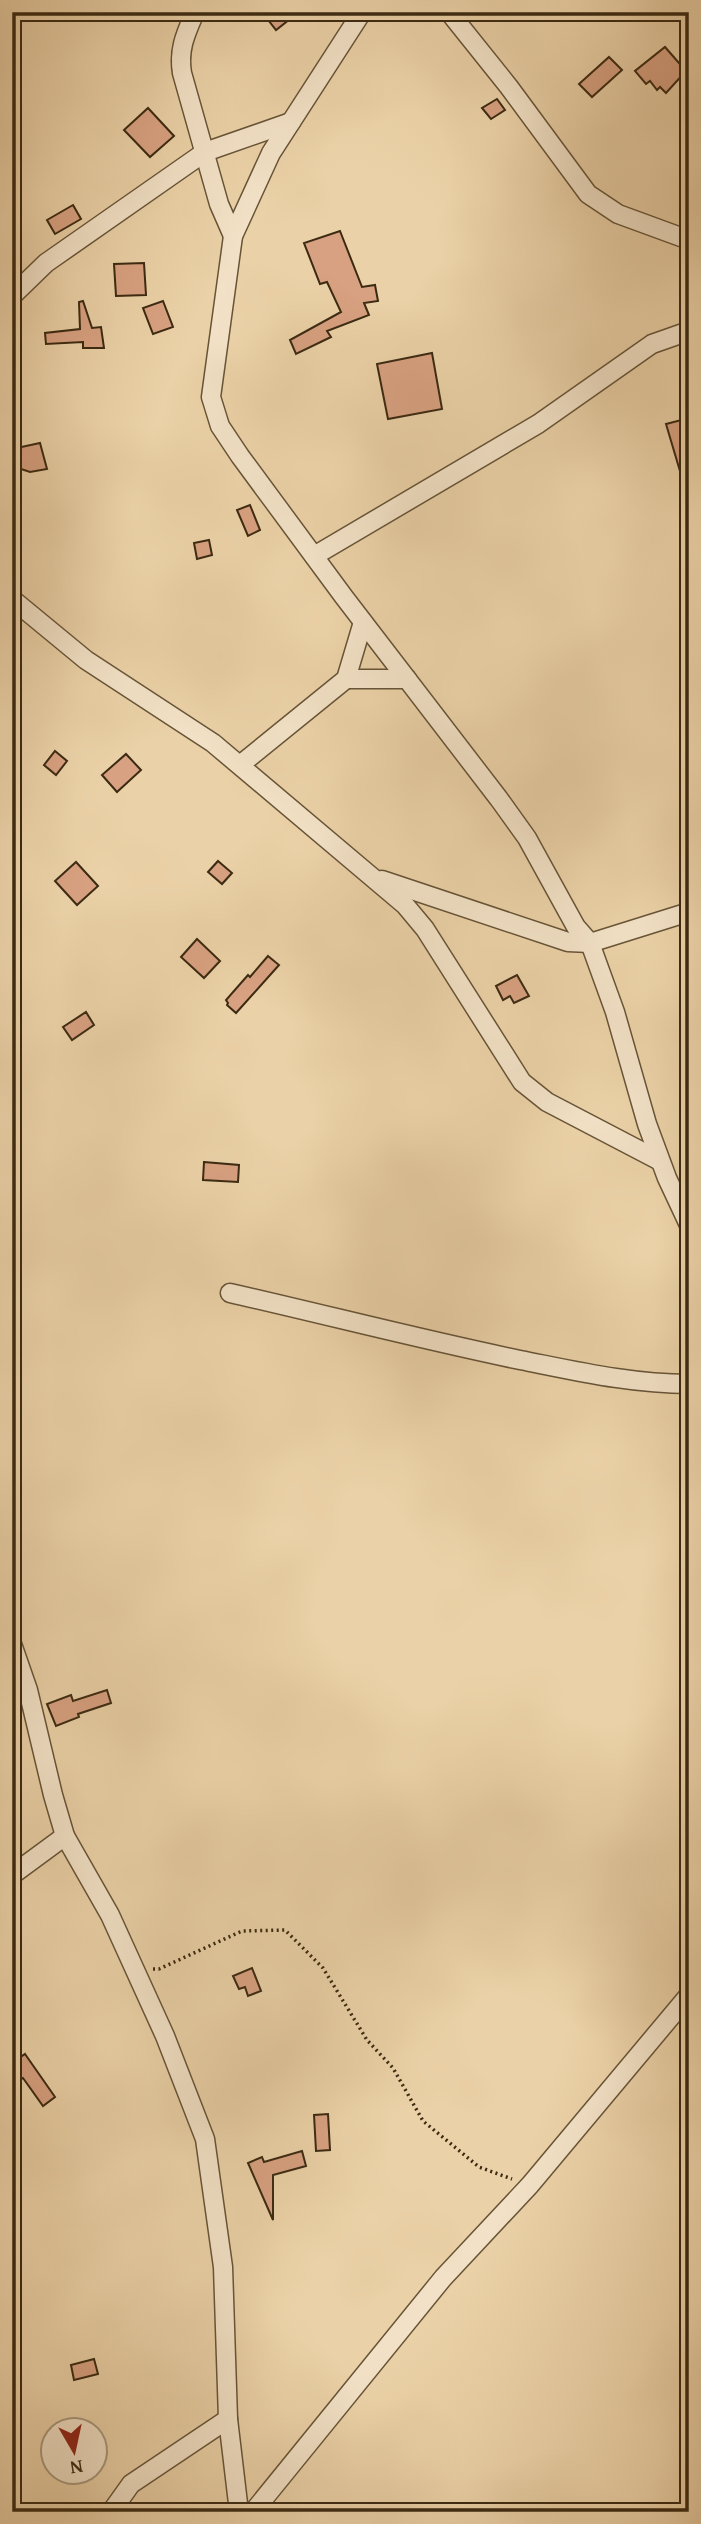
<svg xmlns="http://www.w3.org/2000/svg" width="701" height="2524" font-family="'Gentium Book Plus',serif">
  <rect width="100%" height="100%" fill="#ebd1a7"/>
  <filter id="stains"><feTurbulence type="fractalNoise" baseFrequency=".00286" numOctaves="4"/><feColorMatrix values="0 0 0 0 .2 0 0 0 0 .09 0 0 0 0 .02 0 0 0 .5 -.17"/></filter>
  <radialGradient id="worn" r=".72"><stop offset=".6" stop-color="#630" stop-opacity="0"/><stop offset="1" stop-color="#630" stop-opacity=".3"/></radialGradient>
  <g fill="#d8a181" stroke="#3b2a12" stroke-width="2">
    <polygon points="262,12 299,12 276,30"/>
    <polygon points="665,47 686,71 666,93 660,87 657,90 650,81 646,84 635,71"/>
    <polygon points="609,57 622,70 592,97 579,84"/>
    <polygon points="497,99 505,110 491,119 482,108"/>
    <polygon points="148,108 174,136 150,157 124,130"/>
    <polygon points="73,205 81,219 55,234 47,220"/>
    <polygon points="340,231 362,287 375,285 378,301 364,303 369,315 327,331 331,337 296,354 290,340 341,312 327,282 320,284 304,243"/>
    <polygon points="144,263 146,295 116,296 114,264"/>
    <polygon points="83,301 92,328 101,327 104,348 83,348 83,342 46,344 45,333 80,329 79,302"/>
    <polygon points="163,301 173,327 153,334 143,308"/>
    <polygon points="432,353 442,409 388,419 377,364"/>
    <polygon points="689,418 689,488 685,488 666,424"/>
    <polygon points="40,443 47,469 30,472 12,466 12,449"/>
    <polygon points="250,505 260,530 248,536 237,510"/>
    <polygon points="209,540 212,555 197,559 194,543"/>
    <polygon points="55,751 67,761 56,775 44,765"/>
    <polygon points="126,754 141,770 117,792 102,775"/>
    <polygon points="218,861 232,873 222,884 208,872"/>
    <polygon points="76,862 98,886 77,905 55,881"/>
    <polygon points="197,939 220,961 204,978 181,957"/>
    <polygon points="268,956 279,965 236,1013 227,1005 228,1003 226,1000 248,975 250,977"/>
    <polygon points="517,975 529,996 514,1003 510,996 503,1000 496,986"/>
    <polygon points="86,1012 94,1025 72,1040 63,1027"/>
    <polygon points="204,1162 239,1165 238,1182 203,1180"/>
    <polygon points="107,1690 111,1703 78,1714 79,1717 56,1726 47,1704 71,1695 73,1701"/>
    <polygon points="252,1968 261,1991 248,1996 245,1987 239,1989 233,1976"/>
    <polygon points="25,2054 55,2097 43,2106 23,2078 12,2085 12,2063"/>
    <polygon points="328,2114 330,2150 316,2151 314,2115"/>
    <polygon points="302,2151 306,2166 273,2175 273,2220 248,2163 262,2157 264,2162"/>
    <polygon points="94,2359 98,2374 74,2380 71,2365"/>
  </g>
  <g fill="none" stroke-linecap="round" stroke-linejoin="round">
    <defs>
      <g id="minor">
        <path d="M195,12C186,33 178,49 182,73L219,204L233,236"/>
        <polyline points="362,12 271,153 233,236 211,397 220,426 240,456 344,597 499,799 527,838 576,927 590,943 615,1012 647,1124 667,1178 689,1225"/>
        <polyline points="449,12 509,87 588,194 618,214 689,240"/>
        <polyline points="12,296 46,263 205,152 291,122"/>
        <polyline points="314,556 538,424 652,344 689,331"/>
        <polyline points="12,599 86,660 213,743 405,905 425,929 522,1082 547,1102 660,1161"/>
        <polyline points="346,679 407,679"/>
        <polyline points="240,765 346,679 363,622"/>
        <polyline points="382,880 568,942 590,943 689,912"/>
        <path d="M230,1293C327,1315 423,1340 520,1360C576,1371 631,1384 689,1384"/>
        <polyline points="12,1644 28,1690 53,1795 65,1836 110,1915 165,2036 205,2139 223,2267 228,2419 239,2512"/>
        <polyline points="12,1875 65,1836"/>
        <polyline points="111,2512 131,2484 228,2419"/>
        <polyline points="253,2512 443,2278 530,2185 689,1995"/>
      </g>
    </defs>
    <use href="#minor" stroke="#675437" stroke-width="21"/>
    <polyline stroke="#3b2a12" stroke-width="3.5" stroke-dasharray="2 3.5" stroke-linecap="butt" points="153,1969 159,1969 242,1931 285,1930 323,1968 367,2040 393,2068 423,2121 479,2167 512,2179"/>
    <use href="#minor" stroke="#f2e1c6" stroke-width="18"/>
  </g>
  <rect width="701" height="2524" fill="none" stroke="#ebd1a7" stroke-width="42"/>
  <rect x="14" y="14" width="673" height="2496" fill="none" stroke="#3b2a12" stroke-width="3.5"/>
  <rect x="21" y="21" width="659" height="2482" fill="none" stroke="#3b2a12" stroke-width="2"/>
  <g transform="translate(74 2451) rotate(171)"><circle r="33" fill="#f2e1c6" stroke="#a9987e" stroke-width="2"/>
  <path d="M0-5L12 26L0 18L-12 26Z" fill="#8f2418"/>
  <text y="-10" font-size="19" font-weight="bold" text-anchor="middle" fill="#3b2a12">N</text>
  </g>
  <rect width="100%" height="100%" filter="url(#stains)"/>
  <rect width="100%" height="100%" fill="url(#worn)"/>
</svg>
